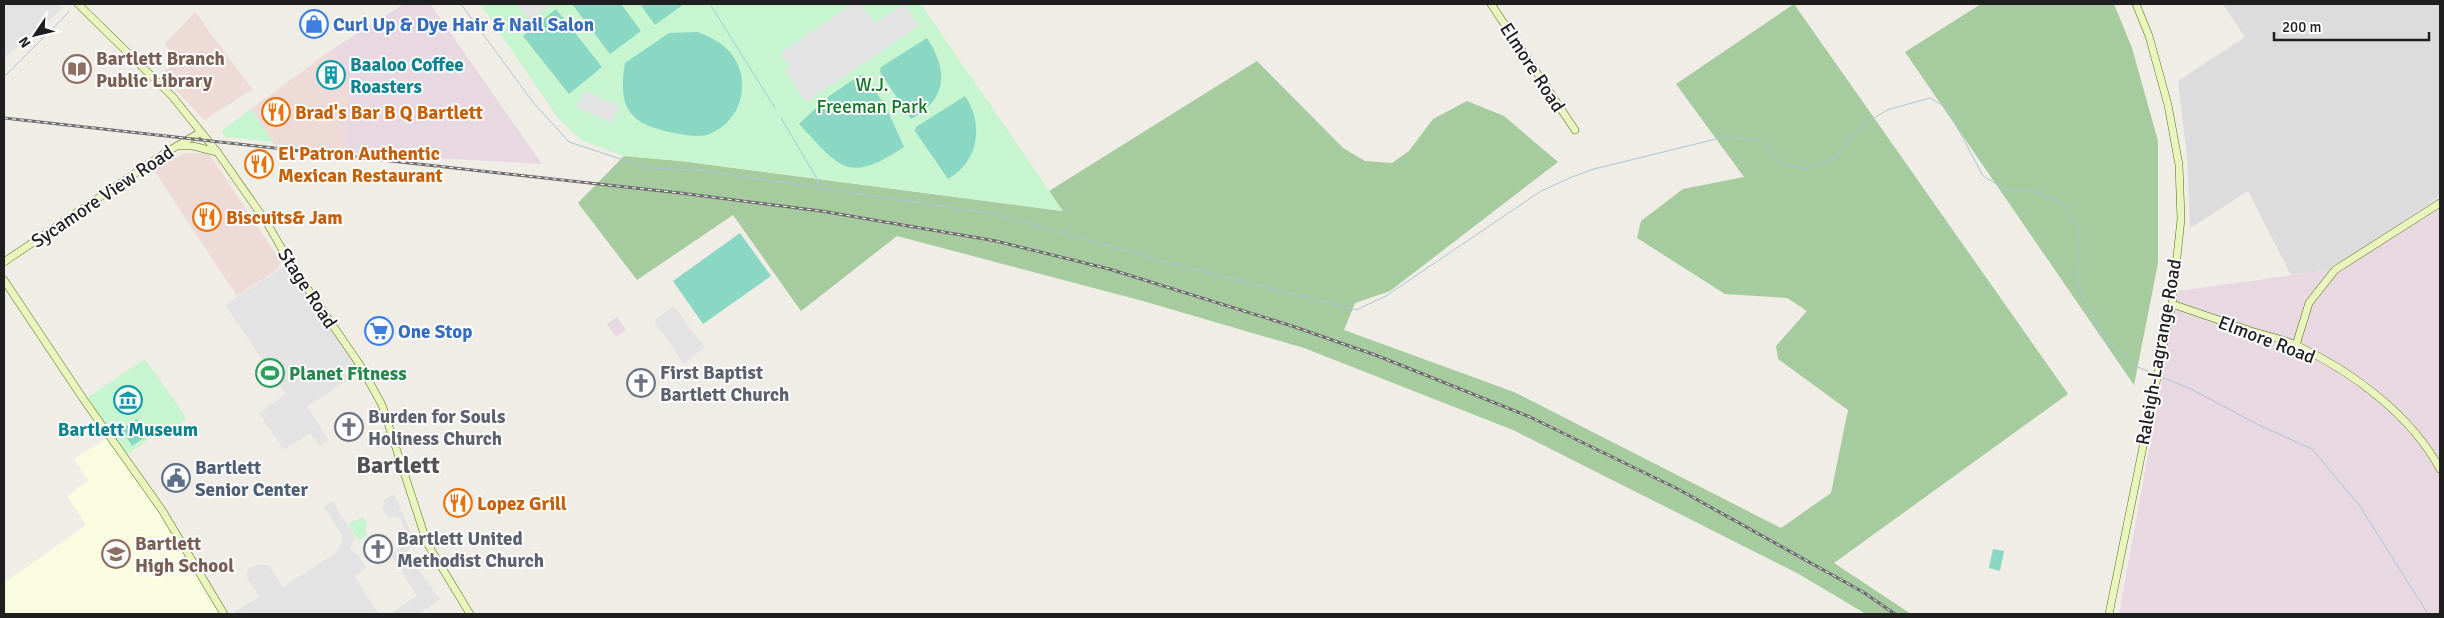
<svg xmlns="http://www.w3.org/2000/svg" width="2444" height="618" font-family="Signika,sans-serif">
  <rect width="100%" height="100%" fill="#efede6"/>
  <polygon fill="#dddcdc" points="2223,4 2440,4 2440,195 2330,270 2291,275 2248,191 2190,228 2187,156 2178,81 2245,37"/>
  <g fill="#eedad6">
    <polygon points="195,12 252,89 204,120 161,74 178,62 165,44"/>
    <polygon points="333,49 348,86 345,153 274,144 251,109"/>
    <polygon points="185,153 205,153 210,155 279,259 280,264 278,269 237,296 153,169"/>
  </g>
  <g fill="#e7d8e2">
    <polygon points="404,4 430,4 542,164 345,153 348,86 333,49"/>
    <polygon points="2440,195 2440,614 2119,614 2178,291 2330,270"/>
    <polygon points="617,317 626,330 616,337 607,324"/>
  </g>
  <polygon fill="#f9fce1" points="110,436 162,510 224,614 4,614 4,583 86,525 67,496 88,480 74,459"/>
  <g fill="#a5cb9e">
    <polygon points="1794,4 2068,394 1834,563 1911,614 1866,614 1797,573 1513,430 1304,348 1143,301 897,236 801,311 733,215 637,280 578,203 624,156 681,161 1062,211 1049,191 1257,61 1343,148 1365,161 1392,163 1409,151 1433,119 1467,101 1504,116 1558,162 1390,291 1355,303 1344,330 1514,392 1781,528 1831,493 1848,410 1778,359 1776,346 1807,311 1787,298 1725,294 1637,238 1641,221 1683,189 1744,177 1676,84"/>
    <polygon points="1981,4 2114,4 2132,48 2158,141 2158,263 2134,385 1905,52"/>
  </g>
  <g fill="#c6f5d0">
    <polygon points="480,4 921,4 1063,211 681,161 624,156 581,140 558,118"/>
    <polygon points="251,109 272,140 272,142 226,137 223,135 223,130"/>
    <polygon points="145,359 187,419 162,436 158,433 124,456 84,400"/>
    <polygon points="363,517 367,522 365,532 367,535 359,541 348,524"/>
  </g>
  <g fill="#8ad7c4">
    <polygon points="572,4 621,4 641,31 610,54"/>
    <polygon points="640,4 684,4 655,25"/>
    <polygon points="556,9 602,67 569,94 523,36"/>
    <path d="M698,32C710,37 721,42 730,52C753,79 742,122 709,134C701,138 684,135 675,133C630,125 617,109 625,63L669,33Z"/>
    <path d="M927,38C948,70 948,99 911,119L880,72L881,67Z"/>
    <path d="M860,75L865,76L886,107L904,147C847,185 840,167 799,124L828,97Z"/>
    <path d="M965,96C984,124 979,161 948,179L915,131L916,127Z"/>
    <polygon points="740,233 771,276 703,324 673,281"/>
    <polygon points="137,419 142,427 126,436 122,429"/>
    <polygon points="143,429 147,436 132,446 127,438"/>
    <polygon points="1993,549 2004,551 2000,571 1989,568"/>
  </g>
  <g fill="#e3e3e3">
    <polygon points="7,4 58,4 63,8 4,58 4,6"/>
    <polygon points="515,4 551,4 531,21"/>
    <polygon points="853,4 861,4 875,23 904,4 919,26 806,102 785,71 790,67 780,53"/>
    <polygon points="585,91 619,106 611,123 576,107"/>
    <polygon points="290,263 363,370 307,406 328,440 320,446 310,433 284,450 259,413 286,394 225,305"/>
    <polygon points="674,306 704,347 684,364 654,321"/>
    <polygon points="394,494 414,540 413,546 406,552 440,600 418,614 390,614 417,596 391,555 409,541 400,518 393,516 389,519 382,507 385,504 384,500"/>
    <polygon points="332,501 353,534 354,539 350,549 357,554 366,567 355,577 379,614 231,614 259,597 246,576 248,569 256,565 268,565 283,587 337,552 343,537 324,506"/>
  </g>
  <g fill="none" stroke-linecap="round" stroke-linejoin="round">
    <g stroke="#a9c7d9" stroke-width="1">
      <polyline points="461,4 532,101 569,142 648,168 699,170 995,214 1173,264 1356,310 1386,296 1541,191 1572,177 1594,169 1724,137 1759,140 1781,163 1806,169 1837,156 1861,126 1887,110 1930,98 1947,108 1983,176 2008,191 2033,191 2064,205 2079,230 2077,282 2100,332 2135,366 2156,374"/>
      <polyline points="710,4 775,108"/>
      <polyline points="4,77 69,12"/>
      <polyline points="781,118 816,177 818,187"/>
      <polyline points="2159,376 2191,389 2259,425 2312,449 2359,505 2428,614"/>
    </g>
    <defs>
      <g id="secondary">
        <polyline points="78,4 172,96 218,153 267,223 290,263 360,365 382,405 427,543 470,614"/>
        <polyline points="1491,4 1575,130"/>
        <polyline points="178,146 193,146 217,152"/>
        <polyline points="4,262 165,153 201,132"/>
        <polyline points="4,280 84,400 162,510 224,614"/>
        <path d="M2172,304C2198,313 2224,322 2251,331C2266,336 2284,339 2298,346C2353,372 2411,415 2440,469"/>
        <polyline points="2296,345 2309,303 2335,270 2440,203"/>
        <polyline points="2109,614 2172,304 2181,219 2179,165 2168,105 2149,36 2136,4"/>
      </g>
    </defs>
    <use href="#secondary" stroke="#566e0e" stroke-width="8"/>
    <use href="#secondary" stroke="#eaf4be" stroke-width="7"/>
    <defs>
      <polyline id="rail" points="4,118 680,193 821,211 996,241 1109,269 1292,326 1378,356 1530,417 1678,489 1863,592 1895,614"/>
    </defs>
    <use href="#rail" stroke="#6d6d6d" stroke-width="3"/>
    <use href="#rail" stroke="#fff" stroke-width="1" stroke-dasharray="4" stroke-linecap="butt"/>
  </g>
  <defs>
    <symbol id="shop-ring" viewBox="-11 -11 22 22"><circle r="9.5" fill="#fff" stroke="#3f7fe0" stroke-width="1.5"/><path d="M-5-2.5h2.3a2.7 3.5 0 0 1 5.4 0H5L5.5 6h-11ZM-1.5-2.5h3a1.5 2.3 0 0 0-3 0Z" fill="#3f7fe0"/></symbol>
    <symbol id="library-ring" viewBox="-11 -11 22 22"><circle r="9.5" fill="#fff" stroke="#8d6e63" stroke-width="1.5"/><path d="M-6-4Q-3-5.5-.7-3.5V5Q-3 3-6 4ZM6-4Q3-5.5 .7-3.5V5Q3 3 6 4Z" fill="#8d6e63"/></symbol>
    <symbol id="building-ring" viewBox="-11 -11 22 22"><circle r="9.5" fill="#fff" stroke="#0f9aa8" stroke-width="1.5"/><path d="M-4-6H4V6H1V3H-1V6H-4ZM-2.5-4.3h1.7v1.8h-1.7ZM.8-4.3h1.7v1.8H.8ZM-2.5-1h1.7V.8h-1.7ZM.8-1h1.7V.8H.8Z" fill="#0f9aa8"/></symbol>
    <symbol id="restaurant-ring" viewBox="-11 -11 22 22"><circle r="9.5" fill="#fff" stroke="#e8710a" stroke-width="1.5"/><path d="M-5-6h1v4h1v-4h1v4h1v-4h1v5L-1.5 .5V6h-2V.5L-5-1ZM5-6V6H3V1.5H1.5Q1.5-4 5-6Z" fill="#e8710a"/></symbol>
    <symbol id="supermarket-ring" viewBox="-11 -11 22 22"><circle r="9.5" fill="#fff" stroke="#3f7fe0" stroke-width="1.5"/><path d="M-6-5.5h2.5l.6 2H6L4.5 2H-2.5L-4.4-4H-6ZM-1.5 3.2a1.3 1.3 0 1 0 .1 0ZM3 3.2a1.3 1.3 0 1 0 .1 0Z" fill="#3f7fe0"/></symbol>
    <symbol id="stadium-ring" viewBox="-11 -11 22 22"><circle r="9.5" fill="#fff" stroke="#2e9e5b" stroke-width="1.5"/><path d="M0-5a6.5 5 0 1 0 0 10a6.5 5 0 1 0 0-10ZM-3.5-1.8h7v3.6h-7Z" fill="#2e9e5b"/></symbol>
    <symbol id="church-ring" viewBox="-11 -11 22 22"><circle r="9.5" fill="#fff" stroke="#6b7280" stroke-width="1.5"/><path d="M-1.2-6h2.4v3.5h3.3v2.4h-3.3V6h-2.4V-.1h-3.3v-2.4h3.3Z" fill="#6b7280"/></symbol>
    <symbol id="museum-ring" viewBox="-11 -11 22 22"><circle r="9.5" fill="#fff" stroke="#0f9aa8" stroke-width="1.5"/><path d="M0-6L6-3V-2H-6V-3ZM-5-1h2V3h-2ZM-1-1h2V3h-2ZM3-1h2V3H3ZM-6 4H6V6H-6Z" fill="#0f9aa8"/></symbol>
    <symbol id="civic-ring" viewBox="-11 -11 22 22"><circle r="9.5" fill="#fff" stroke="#5c6f8a" stroke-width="1.5"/><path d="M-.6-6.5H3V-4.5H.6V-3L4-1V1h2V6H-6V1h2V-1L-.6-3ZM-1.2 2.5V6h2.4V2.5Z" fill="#5c6f8a"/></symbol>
    <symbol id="school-ring" viewBox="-11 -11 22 22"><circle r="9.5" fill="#fff" stroke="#8d6e63" stroke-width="1.5"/><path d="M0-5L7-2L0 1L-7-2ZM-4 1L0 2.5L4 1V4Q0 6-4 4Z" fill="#8d6e63"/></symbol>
  </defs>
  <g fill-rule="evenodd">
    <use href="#shop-ring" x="298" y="8" width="32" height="32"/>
    <use href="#library-ring" x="61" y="53" width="32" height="32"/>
    <use href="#building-ring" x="315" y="59" width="32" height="32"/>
    <use href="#restaurant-ring" x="260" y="96" width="32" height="32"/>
    <use href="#restaurant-ring" x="243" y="148" width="32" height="32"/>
    <use href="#restaurant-ring" x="191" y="201" width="32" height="32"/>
    <use href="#supermarket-ring" x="363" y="315" width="32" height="32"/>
    <use href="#stadium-ring" x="254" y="357" width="32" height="32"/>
    <use href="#church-ring" x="625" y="367" width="32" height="32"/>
    <use href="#museum-ring" x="112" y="384" width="32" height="32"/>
    <use href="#church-ring" x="333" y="411" width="32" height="32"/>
    <use href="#civic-ring" x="160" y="462" width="32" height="32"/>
    <use href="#restaurant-ring" x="442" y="487" width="32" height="32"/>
    <use href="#church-ring" x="362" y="533" width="32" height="32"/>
    <use href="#school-ring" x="100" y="538" width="32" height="32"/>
  </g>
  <g text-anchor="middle" stroke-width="4" stroke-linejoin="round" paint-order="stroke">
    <g font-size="19" font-weight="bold" fill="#366cbe" stroke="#fff" text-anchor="start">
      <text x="333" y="31">Curl Up &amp; Dye Hair &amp; Nail Salon</text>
      <text x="398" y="338">One Stop</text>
    </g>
    <g font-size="19" font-weight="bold" fill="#785e54" stroke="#fff" text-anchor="start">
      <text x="96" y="65">Bartlett Branch<tspan x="96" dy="22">Public Library</tspan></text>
      <text x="135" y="550">Bartlett<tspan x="135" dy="22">High School</tspan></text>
    </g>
    <g font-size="19" font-weight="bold" fill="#0d838f" stroke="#fff" text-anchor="start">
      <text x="350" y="71">Baaloo Coffee<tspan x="350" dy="22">Roasters</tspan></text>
      <text x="128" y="436" text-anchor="middle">Bartlett Museum</text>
    </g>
    <g font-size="19" fill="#1f1f1f" stroke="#fff">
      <text transform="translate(1533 67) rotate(57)" y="7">Elmore Road</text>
      <text transform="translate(102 196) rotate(-34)" y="7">Sycamore View Road</text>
      <text transform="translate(308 288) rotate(57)" y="7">Stage Road</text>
      <text transform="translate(2267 339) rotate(21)" y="7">Elmore Road</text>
      <text transform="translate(2158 352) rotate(-80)" y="7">Raleigh-Lagrange Road</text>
    </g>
    <g font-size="19" fill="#14752a" stroke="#fff">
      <text x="872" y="91">W.J.<tspan x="872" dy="22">Freeman Park</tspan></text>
    </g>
    <g font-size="19" font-weight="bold" fill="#c56008" stroke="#fff" text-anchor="start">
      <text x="295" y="119">Brad's Bar B Q Bartlett</text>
      <text x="278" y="160">El Patron Authentic<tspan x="278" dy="22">Mexican Restaurant</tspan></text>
      <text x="226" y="224">Biscuits&amp; Jam</text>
      <text x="477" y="510">Lopez Grill</text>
    </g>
    <g font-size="19" font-weight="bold" fill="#5b616d" stroke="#fff" text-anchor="start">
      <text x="660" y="379">First Baptist<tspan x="660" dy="22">Bartlett Church</tspan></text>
      <text x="368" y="423">Burden for Souls<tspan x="368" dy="22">Holiness Church</tspan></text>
      <text x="397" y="545">Bartlett United<tspan x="397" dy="22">Methodist Church</tspan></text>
    </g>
    <g font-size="19" font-weight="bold" fill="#27864d" stroke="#fff" text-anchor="start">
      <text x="289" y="380">Planet Fitness</text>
    </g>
    <g font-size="19" font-weight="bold" fill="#4e5e75" stroke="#fff" text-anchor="start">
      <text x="195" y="474">Bartlett<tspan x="195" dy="22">Senior Center</tspan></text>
    </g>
    <g font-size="24" font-weight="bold" fill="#525252" stroke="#fff">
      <text x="398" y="473">Bartlett</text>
    </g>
  </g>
  <rect width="2444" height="618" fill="none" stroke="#1f1f1f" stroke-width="10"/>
  <g transform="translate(35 35) rotate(235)" stroke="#ffffff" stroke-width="4" paint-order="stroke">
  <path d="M0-4L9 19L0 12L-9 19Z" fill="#1f1f1f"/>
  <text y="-8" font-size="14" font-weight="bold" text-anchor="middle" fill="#1f1f1f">N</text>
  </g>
  <path d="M2274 32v8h155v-8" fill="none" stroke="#1f1f1f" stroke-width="2.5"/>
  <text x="2282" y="32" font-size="15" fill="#1f1f1f" stroke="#ffffff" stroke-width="4" paint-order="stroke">200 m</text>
</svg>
